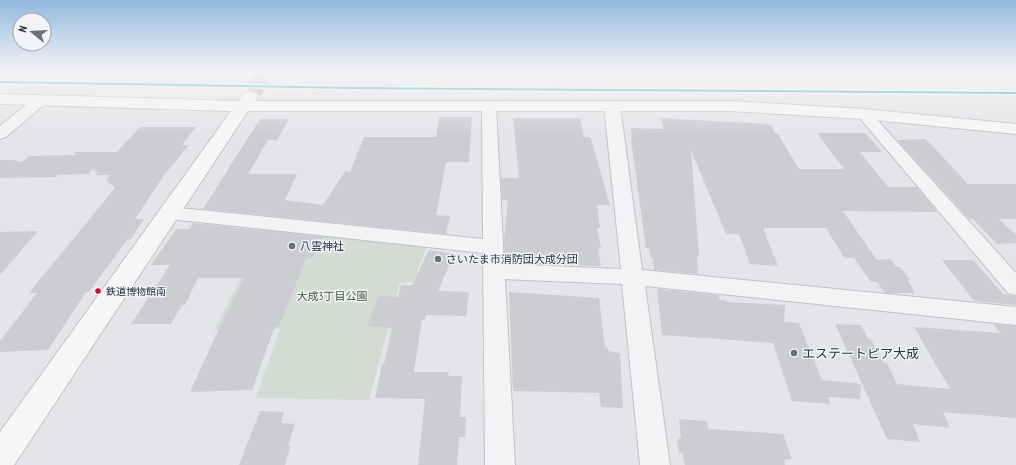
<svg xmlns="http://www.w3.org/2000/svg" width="1016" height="465" font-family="'PT Sans Narrow','Noto Sans JP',sans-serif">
  <rect width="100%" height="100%" fill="#e4e5e8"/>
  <polygon fill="#d4dbd4" points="269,225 427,246 413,282 400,283 369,400 256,398 280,329 214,330"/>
  <g fill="#cccdd0">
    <polygon points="439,117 472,117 469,162 446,162 436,215 450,216 446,234 203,209 260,119 289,119 277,140 268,140 248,174 297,174 285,200 323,205 345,171 350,172 364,137 436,137"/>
    <polygon points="513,118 580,118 584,137 589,137 591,139 610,205 597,205 600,228 597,228 601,248 598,249 601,266 505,263 504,240 508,200 502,200 501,178 519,178"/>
    <polygon points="660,118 768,124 772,126 775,134 778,134 799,169 844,169 817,133 865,133 882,152 860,152 888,187 917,187 937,212 843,211 877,260 891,259 896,267 900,267 910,280 908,281 915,293 885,293 877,282 871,282 854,258 847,258 843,256 826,228 763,228 778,266 750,264 739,234 726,234 691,150 699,256 697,256 698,274 654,270 653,258 651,258 649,248 646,248 631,139 632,138 631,128 664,129"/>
    <polygon points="140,127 196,127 182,145 189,145 164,175 135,219 144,219 131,239 127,240 89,292 86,292 48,350 0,352 0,341 37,293 29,293 115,188 106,180 110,175 95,175 98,173 93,169 88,174 57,175 57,177 0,178 0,160 14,160 22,162 29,156 77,155 73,152 117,152"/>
    <polygon points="926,139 968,184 1016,184 1016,219 999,219 1016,235 1016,243 997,244 973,219 969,219 963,212 897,140"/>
    <polygon points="193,223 323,237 312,258 307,257 279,326 275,326 252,390 190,392 217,333 244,278 198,278 185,305 182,305 171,324 131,324 170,265 151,265 176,229 189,229"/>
    <polygon points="38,231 0,275 0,232"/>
    <polygon points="429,250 454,254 438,291 469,292 466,316 426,315 425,320 422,320 414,372 449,372 448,376 462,376 460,417 466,417 465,437 459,437 457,465 418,465 425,399 375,398 382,364 384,364 392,328 367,326 379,296 398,297 401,285 412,285"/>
    <polygon points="942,260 973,260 1003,294 1016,296 1016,305 974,301"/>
    <polygon points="657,289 718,295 720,300 726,300 727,302 785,305 784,322 799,323 822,380 861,384 860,399 828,397 831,404 792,401 773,343 662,335"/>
    <polygon points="509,292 599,298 605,347 607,347 608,351 620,353 623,408 601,407 599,393 513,391"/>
    <polygon points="835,324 861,325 868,339 871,339 883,363 887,363 897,384 950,389 914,327 1001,333 993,324 1016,326 1016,418 943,412 950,428 913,424 920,442 887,439"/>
    <polygon points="260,411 284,412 281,423 295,424 288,446 290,447 285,465 239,465"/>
    <polygon points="679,419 707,421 708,429 783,434 792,459 784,460 785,465 685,465 682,453 679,452 677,441 681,437"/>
  </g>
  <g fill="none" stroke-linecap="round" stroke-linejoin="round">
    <polyline stroke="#bfc1c7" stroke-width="17" stroke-dasharray="17 8" stroke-linecap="butt" points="253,92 267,71"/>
    <defs>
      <g id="street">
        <polygon points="41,96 46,97 48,100 46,103 6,137 0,139 0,126 36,97"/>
        <polygon points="489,101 494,102 496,105 504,264 621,269 604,106 607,103 612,101 617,103 620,106 642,270 1016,307 1016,325 645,286 670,465 640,465 622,284 505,279 515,465 485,465 483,253 170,219 163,217 160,213 163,209 170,207 483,239 482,105 484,102"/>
        <polygon points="864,109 869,111 1016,273 1016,295 1008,293 859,117 856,114 859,111"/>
      </g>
      <polygon id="secondary" points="250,91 256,93 258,96 255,101 728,101 864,109 1016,124 1016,134 864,119 728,111 248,111 14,465 0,465 0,432 231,111 0,104 0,94 238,101 244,93"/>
    </defs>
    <use href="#street" stroke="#c2c3c6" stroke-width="2"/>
    <use href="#secondary" stroke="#c2c3c6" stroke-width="2"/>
    <use href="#street" fill="#f2f3f5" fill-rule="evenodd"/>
    <use href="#secondary" fill="#f6f6f7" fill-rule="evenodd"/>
    <defs>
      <polygon id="rail-1" points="0,81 354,87 1016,92 1016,94 354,89 0,83"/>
    </defs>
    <use href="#rail-1" stroke="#f1f3f7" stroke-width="3"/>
    <use href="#rail-1" fill="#10a899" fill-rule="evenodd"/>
  </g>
  <linearGradient id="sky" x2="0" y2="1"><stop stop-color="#93b8df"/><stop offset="0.52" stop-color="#f3f3f5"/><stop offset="1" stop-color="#f3f3f5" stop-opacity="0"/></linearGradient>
  <rect width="1016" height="136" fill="url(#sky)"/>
  <g fill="#6b707b" stroke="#f1f3f7" stroke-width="1.5">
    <circle cx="292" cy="246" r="4"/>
    <circle cx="438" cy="259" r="4"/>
    <circle cx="794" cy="353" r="4"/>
  </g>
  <circle fill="#e4002b" stroke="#f1f3f7" stroke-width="1.5" cx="98" cy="291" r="3.5"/>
  <g text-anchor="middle" stroke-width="3" stroke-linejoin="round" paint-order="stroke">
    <g font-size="10" fill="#2a3141" stroke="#f1f3f7" text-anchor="start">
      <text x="106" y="295">鉄道博物館南</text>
    </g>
    <g font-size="11" fill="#2a3141" stroke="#f1f3f7" text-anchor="start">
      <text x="300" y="250">八雲神社</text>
      <text x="446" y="263">さいたま市消防団大成分団</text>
    </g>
    <g font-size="11" fill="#3c5d38" stroke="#f1f3f7">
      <text x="332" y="300">大成3丁目公園</text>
    </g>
    <g font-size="13" fill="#2a3141" stroke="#f1f3f7" text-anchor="start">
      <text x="802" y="358">エステートピア大成</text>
    </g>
  </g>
  <g transform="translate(32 32) rotate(288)"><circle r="19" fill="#f1f3f7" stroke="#a1a5ae"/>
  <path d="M0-3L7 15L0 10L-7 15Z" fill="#6b707b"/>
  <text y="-6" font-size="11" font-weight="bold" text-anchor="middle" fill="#2a3141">N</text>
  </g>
</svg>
